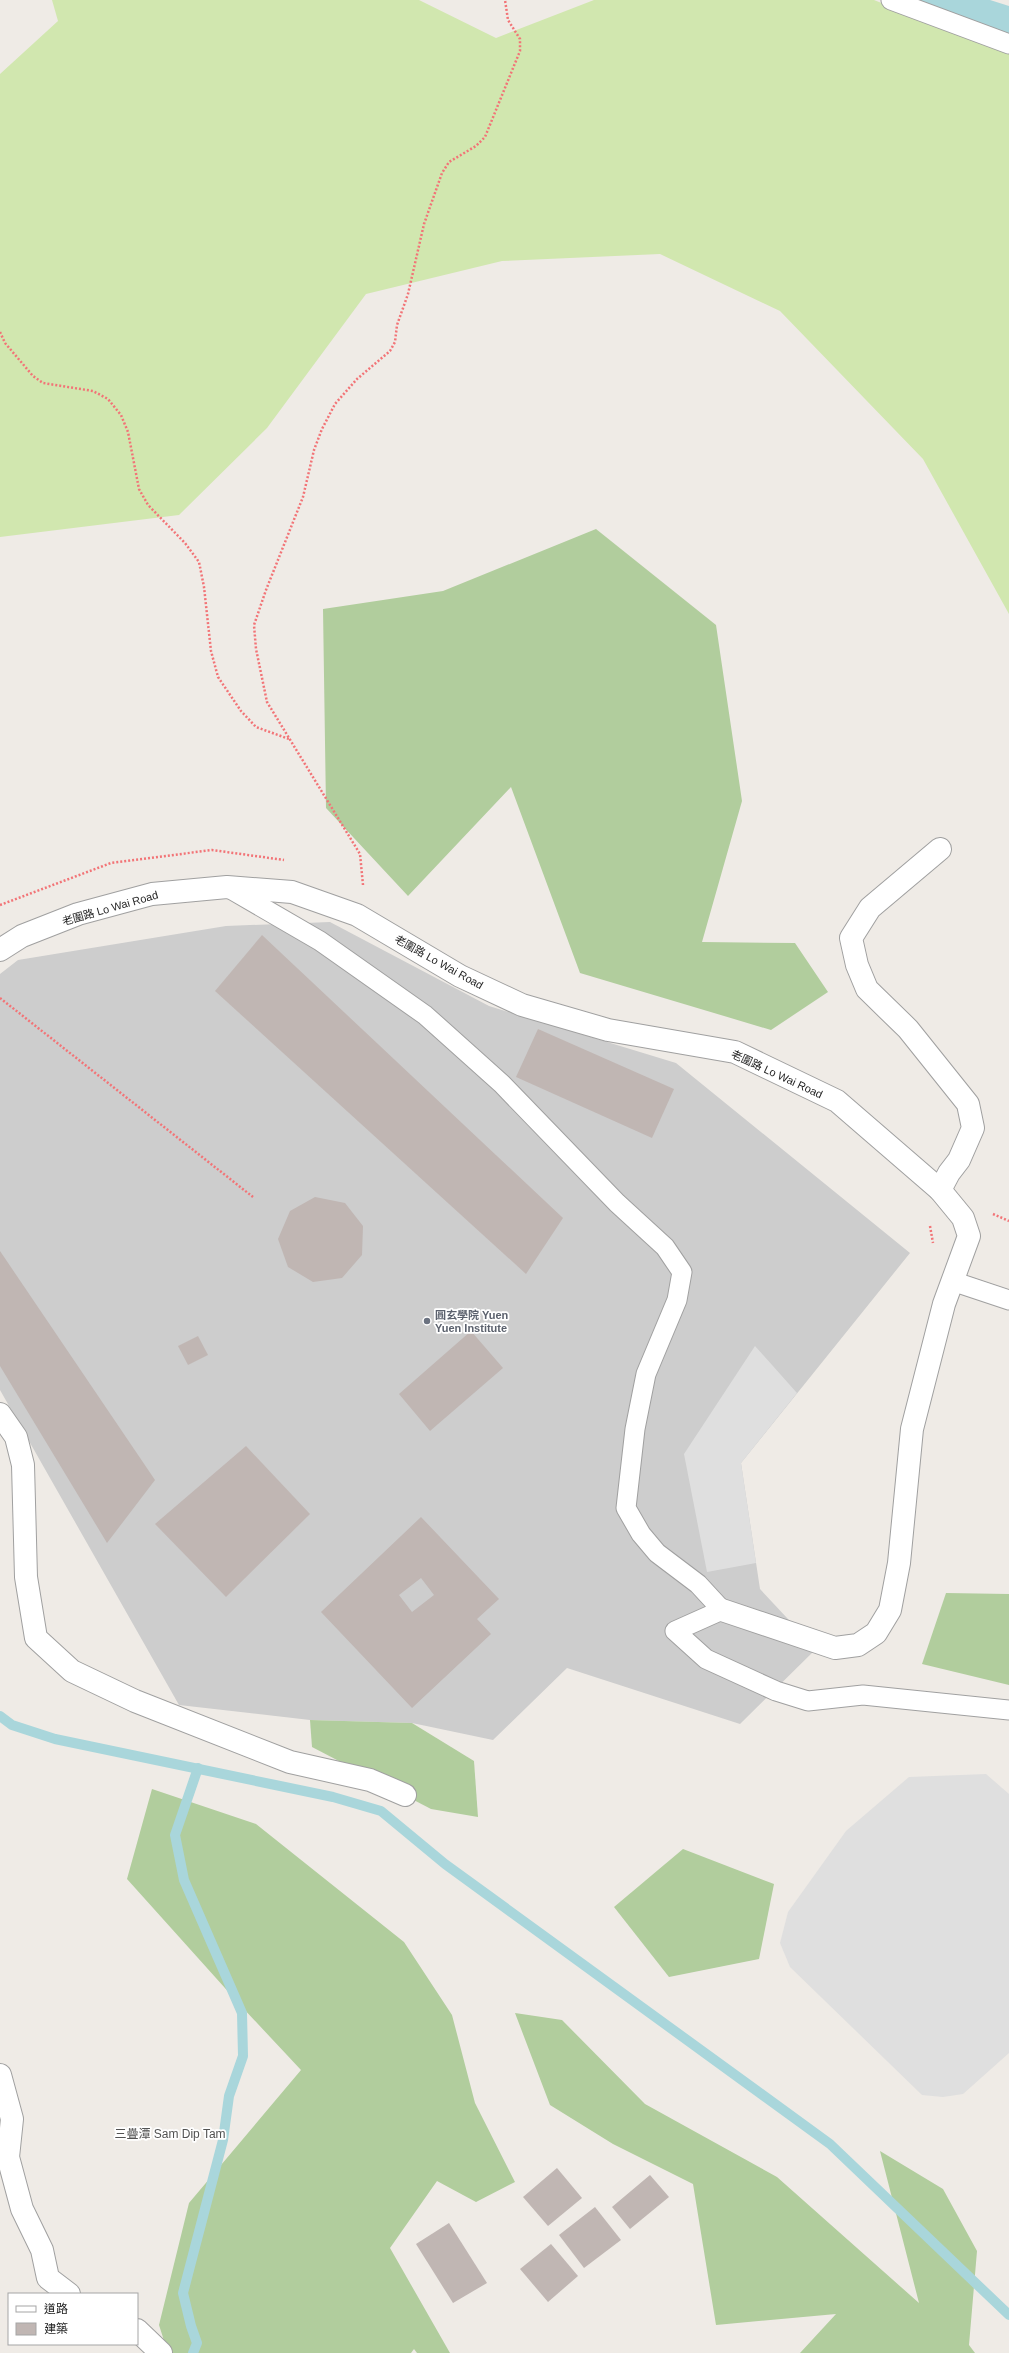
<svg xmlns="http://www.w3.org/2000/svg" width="1009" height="2353" font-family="Helvetica,'Noto Sans TC',sans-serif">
  <rect width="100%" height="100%" fill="#efebe6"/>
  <polygon fill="#cdcdcd" points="330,922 489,1006 676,1063 910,1253 741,1463 760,1589 816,1649 740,1724 567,1668 493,1740 412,1723 310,1720 179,1705 0,1390 0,974 18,960 226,926"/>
  <polygon fill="#d1e7af" points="52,0 419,0 496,38 594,0 874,0 1009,54 1009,614 923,459 780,311 660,254 502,261 366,294 267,428 179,515 0,537 0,74 58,21"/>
  <g fill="#b1cd9d">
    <polygon points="596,529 716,625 742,801 702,942 795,943 828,992 771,1030 580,973 511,787 408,896 326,808 323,609 443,591"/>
    <polygon points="946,1593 1009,1594 1009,1685 922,1664"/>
    <polygon points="310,1720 412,1723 474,1761 478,1817 431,1809 312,1747"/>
    <polygon points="152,1789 256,1824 404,1942 452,2015 475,2103 515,2182 476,2202 437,2181 390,2248 450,2353 417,2353 414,2349 411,2353 168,2353 159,2325 189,2203 301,2070 242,2007 127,1879"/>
    <polygon points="683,1849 774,1884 759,1959 669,1977 614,1907"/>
    <polygon points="515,2013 562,2020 645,2104 777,2177 919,2303 880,2151 943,2189 977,2251 969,2345 975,2353 800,2353 836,2314 716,2325 693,2184 613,2144 550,2105"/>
  </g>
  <g fill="#dfdfdf">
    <polygon points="755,1346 797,1393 741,1463 756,1563 707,1572 684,1454"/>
    <polygon points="986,1774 1009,1794 1009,2053 963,2094 943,2097 922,2095 790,1967 780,1943 788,1912 846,1831 909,1777"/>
  </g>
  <polygon fill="#a9d6db" points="913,0 990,0 1009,6 1009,34"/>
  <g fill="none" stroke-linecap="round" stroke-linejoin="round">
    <g stroke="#a9d6db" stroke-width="10">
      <polyline points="0,1716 12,1725 55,1739 333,1797 381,1811 445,1864 830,2144 1009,2315"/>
      <polyline points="193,2353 197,2343 191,2326 183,2293 223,2140 229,2096 243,2056 242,2013 184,1880 175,1835 198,1768"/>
    </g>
  </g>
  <g fill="#c0b6b3" fill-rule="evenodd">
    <polygon points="262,935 563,1218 526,1274 215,991"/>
    <polygon points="538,1029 674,1089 652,1138 516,1077"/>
    <polygon points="315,1197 345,1203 363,1226 362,1255 342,1278 313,1282 288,1267 278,1239 290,1211"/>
    <polygon points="0,1251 155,1480 107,1543 0,1366"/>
    <polygon points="471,1331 503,1368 430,1431 399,1394"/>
    <polygon points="198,1336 208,1355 188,1365 178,1346"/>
    <polygon points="246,1446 310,1514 226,1597 155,1524"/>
    <path d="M421,1517L499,1599L477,1619L491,1634L412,1708L321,1612ZM421,1578L434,1595L412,1612L399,1595Z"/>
    <polygon points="557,2168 582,2198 548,2226 523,2197"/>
    <polygon points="650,2175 669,2197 630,2229 612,2207"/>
    <polygon points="595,2207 621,2240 584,2268 559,2235"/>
    <polygon points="449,2223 487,2283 453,2303 416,2244"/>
    <polygon points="551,2244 578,2276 548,2302 520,2269"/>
  </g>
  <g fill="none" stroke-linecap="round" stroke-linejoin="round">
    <defs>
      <g id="lane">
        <polyline points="891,0 1009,44"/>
        <polyline points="227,887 320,941 425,1015 502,1084 617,1203 665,1247 682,1272 677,1300 646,1374 635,1429 626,1508 641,1534 657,1553 698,1584 722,1610 675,1631 706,1659 776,1691 808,1701 863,1695 1009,1710"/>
        <polyline points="952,1281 1009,1300"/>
      </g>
      <g id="street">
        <polyline points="940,849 870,908 851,938 857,965 867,989 908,1029 968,1104 973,1128 959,1160 949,1173 940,1190"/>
        <polyline points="0,950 22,936 78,914 152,894 227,887 292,892 357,915 460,976 522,1005 608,1030 735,1052 837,1101 940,1190 963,1218 969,1236 944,1304 912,1429 899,1563 890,1610 876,1633 858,1645 835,1648 722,1610"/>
        <polyline points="0,1414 16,1437 23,1465 26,1577 36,1638 72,1671 135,1701 290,1762 370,1780 405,1795"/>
        <polyline points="0,2075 12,2119 8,2157 22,2209 42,2250 48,2278 69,2294"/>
        <polyline points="137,2330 161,2353"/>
      </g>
    </defs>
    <use href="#lane" stroke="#a0a0a0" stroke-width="21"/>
    <use href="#street" stroke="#a0a0a0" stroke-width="24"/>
    <g stroke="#f27477" stroke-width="2.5" stroke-dasharray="2 2" stroke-linecap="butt">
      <polyline points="0,332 5,343 33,376 43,383 93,391 108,399 121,415 128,432 139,489 148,505 185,543 199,562 204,587 211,651 218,677 241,711 256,727 289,739"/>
      <polyline points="363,885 360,854 267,702 256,649 254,625 266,590 303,497 314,450 322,429 335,404 357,379 390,351 395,342 397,325 408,294 424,224 442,173 449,162 476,146 485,137 520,51 520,39 508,20 505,0"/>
      <polyline points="0,905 111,863 212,850 284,860"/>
      <polyline points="0,998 253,1197"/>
      <polyline points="993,1214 1009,1221"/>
      <polyline points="930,1226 933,1243"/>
    </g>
    <use href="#lane" stroke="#fff" stroke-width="19"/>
    <use href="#street" stroke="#fff" stroke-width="22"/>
  </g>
  <circle fill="#6b7280" stroke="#fff" stroke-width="1.5" cx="427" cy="1321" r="4"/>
  <g text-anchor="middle" stroke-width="3.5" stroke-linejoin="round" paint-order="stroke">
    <g font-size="11" fill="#1f1f1f" stroke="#fff">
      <text transform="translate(110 908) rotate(-16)" y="4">老圍路 Lo Wai Road</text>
      <text transform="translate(439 962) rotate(29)" y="4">老圍路 Lo Wai Road</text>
      <text transform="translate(777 1074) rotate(25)" y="4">老圍路 Lo Wai Road</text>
    </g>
    <g font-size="11" font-weight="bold" fill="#5b616d" stroke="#fff" text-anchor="start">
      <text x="435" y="1319">圓玄學院 Yuen<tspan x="435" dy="13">Yuen Institute</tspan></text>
    </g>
    <g font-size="12" fill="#525252" stroke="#fff">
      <text x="170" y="2138">三疊潭 Sam Dip Tam</text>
    </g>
  </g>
  <rect x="8" y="2293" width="130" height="52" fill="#ffffff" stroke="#a5a5a5"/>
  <rect x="16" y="2306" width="20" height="6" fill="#ffffff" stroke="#a5a5a5"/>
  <text x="44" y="2313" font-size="12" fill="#1f1f1f">道路</text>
  <rect x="16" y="2323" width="20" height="12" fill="#c0b6b3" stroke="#a5a5a5"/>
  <text x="44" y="2333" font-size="12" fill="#1f1f1f">建築</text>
</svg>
